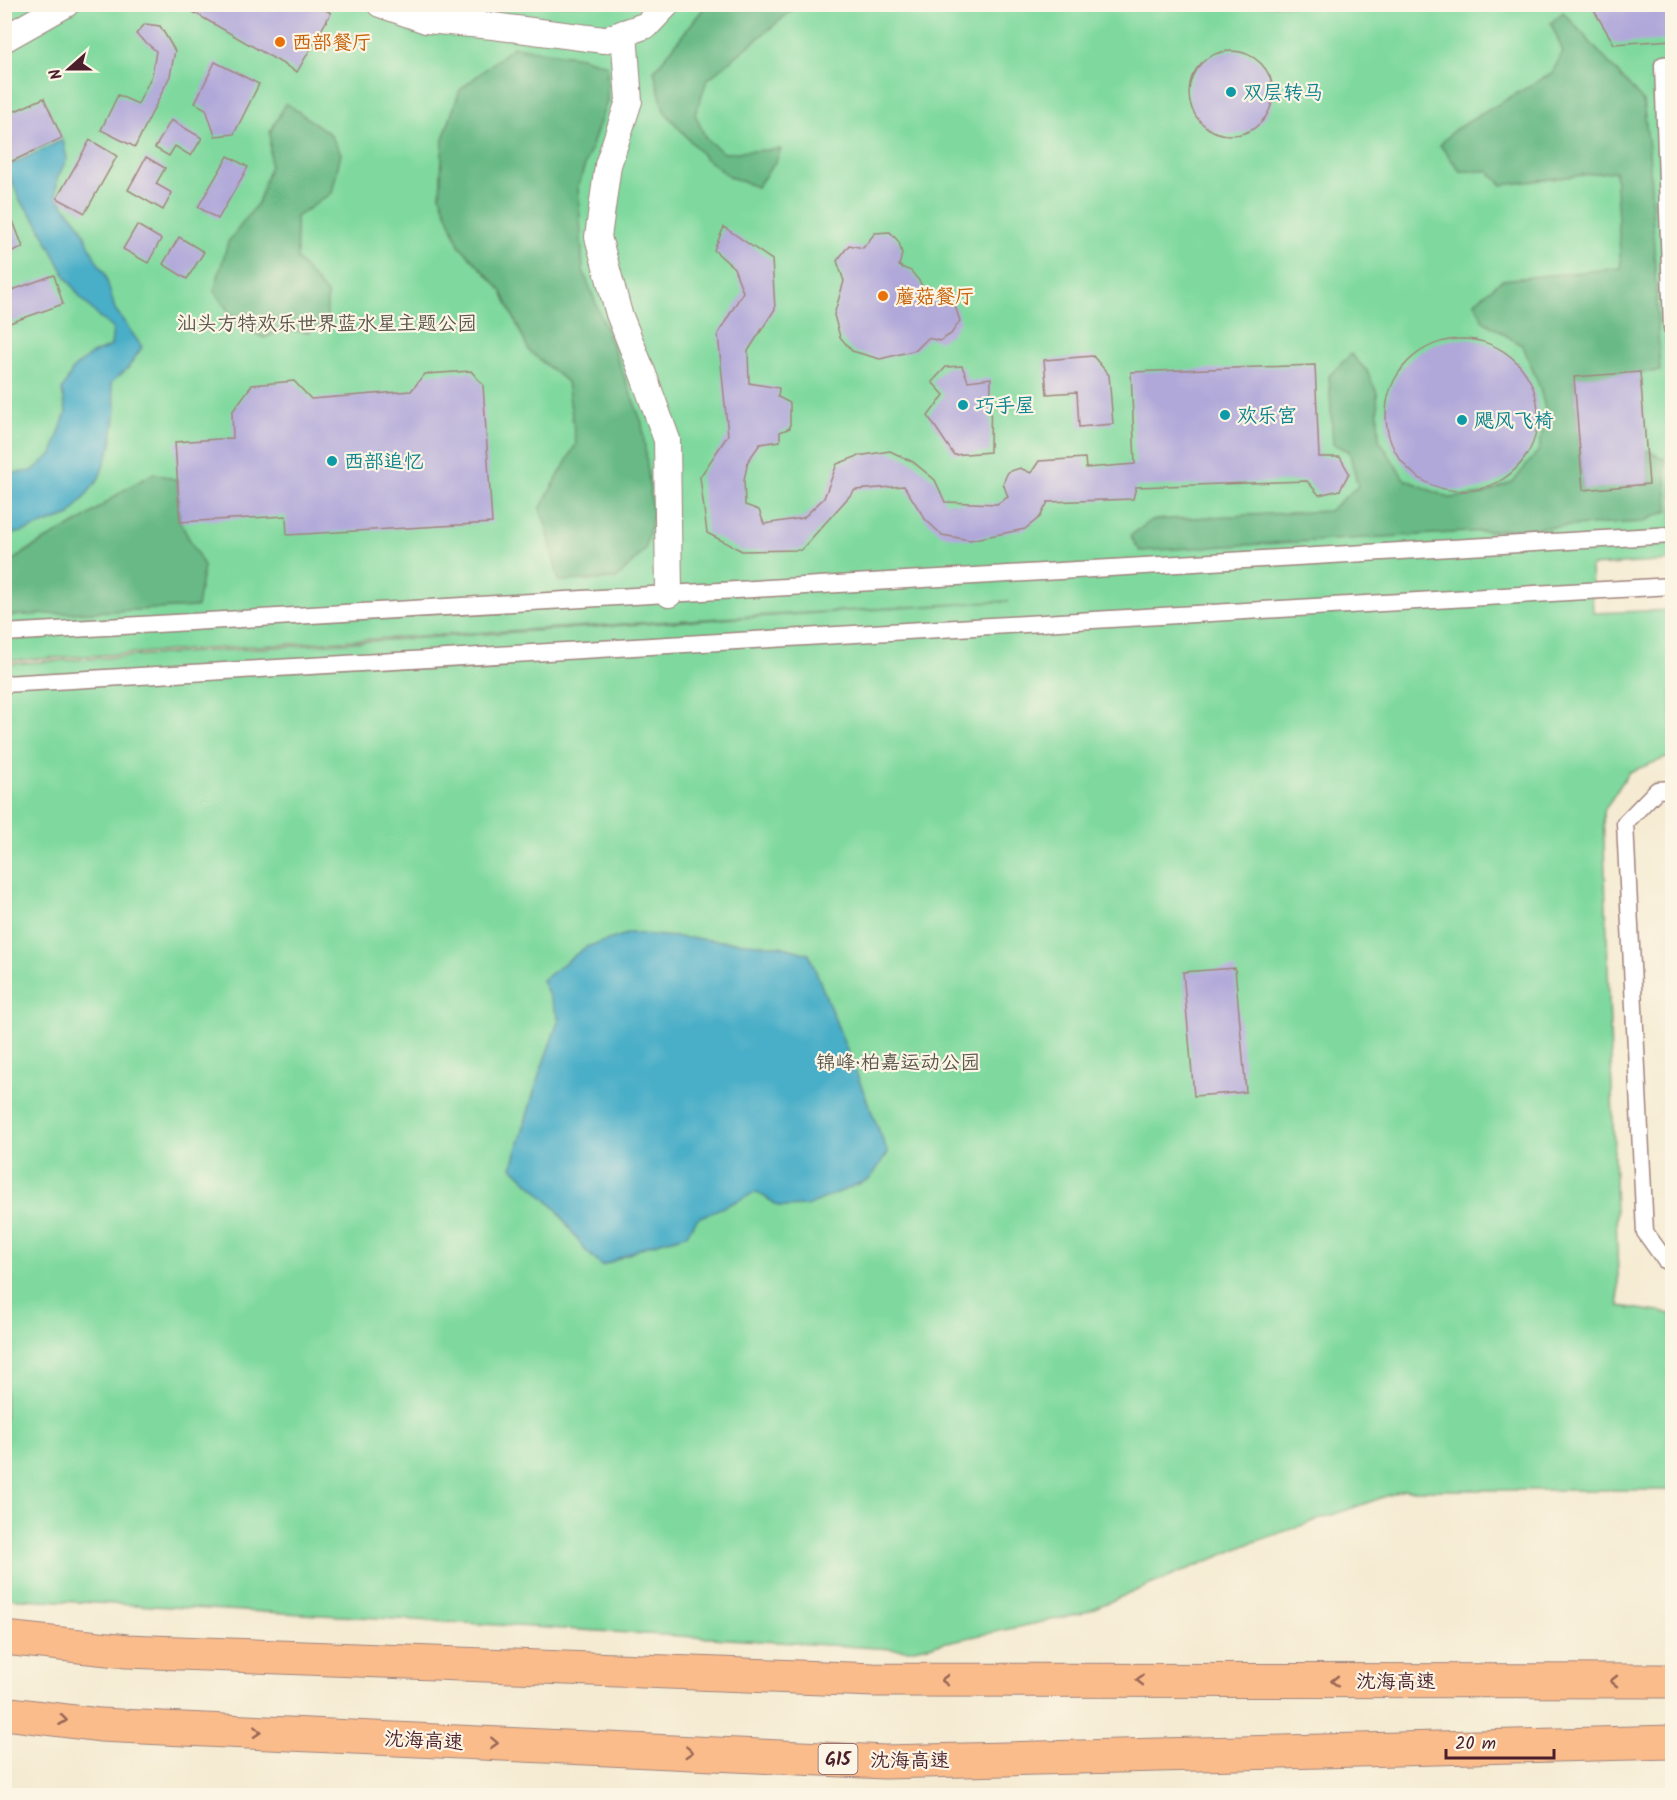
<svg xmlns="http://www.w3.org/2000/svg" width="1677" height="1800" font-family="Kalam,'LXGW WenKai TC',sans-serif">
  <rect width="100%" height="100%" fill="#fcf5e5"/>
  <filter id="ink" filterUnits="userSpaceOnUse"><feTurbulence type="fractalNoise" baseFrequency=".0167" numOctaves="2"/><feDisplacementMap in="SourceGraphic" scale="12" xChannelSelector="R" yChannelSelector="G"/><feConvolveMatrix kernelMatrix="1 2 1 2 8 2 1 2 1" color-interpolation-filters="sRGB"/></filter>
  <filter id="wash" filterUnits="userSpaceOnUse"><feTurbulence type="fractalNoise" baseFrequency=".008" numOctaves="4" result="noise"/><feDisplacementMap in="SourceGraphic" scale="24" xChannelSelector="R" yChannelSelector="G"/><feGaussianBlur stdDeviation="1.35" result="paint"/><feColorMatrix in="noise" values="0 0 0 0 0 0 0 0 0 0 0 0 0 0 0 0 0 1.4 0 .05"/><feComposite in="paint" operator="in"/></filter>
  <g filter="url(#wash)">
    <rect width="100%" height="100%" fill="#f5ebd2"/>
    <polygon fill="#7fd99e" stroke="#647c64" stroke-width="1.5" points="5,5 1672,5 1672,561 1591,566 1593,613 1672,610 1672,757 1666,758 1629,772 1603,812 1619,1306 1672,1314 1672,1490 1404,1490 1251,1543 1080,1614 909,1650 415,1620 5,1598 5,664 1009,601 5,661"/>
    <g fill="#67b985" stroke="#586c58" stroke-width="1.5">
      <polygon points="707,4 793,4 795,8 707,80 695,114 706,139 724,153 781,149 776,161 757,187 730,177 705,158 664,111 654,71"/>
      <polygon points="1563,12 1643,101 1649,149 1660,371 1574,378 1583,489 1649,484 1646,450 1665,459 1668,511 1642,522 1140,551 1130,536 1152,520 1329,511 1358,486 1349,451 1333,444 1329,376 1351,354 1367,371 1377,393 1379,439 1404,479 1449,498 1484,494 1514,481 1539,450 1546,413 1540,388 1523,346 1483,321 1475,302 1502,280 1621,268 1615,171 1502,185 1488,171 1460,171 1440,145 1454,130 1552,73 1563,52 1551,23"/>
      <polygon points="513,47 581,57 607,65 607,101 578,186 583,270 642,423 653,515 645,550 616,579 559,581 546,525 540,509 576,444 567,382 529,351 501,290 459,245 440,196 443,139 460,90"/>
      <polygon points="286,103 330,134 341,153 332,193 296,217 297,259 327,294 327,318 309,332 283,330 264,338 238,325 214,291 228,242 258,203 270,166 270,132"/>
      <polygon points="154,473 177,480 180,522 204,566 197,607 5,616 4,566 36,545 82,520 124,490"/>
    </g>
    <g fill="#49aec8" stroke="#4a667a" stroke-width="1.5">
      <polygon points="63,140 67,159 57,179 56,196 80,225 95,258 105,274 115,309 142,347 128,368 111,383 116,409 111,446 98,480 70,515 22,532 5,535 5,468 14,473 32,471 52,454 66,412 62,390 73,369 90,355 111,346 113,328 99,317 81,298 66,277 37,222 20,200 6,167"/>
      <polygon points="630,933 780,946 809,954 888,1153 870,1179 807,1206 780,1207 757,1192 698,1218 686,1235 646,1246 602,1266 583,1248 558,1211 512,1167 539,1075 559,1019 542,980 586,947"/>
    </g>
    <g id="blocks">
      <g fill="#b0a8d9">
        <polygon points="179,4 316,4 331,13 297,72"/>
        <polygon points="1590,4 1672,4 1672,40 1614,44"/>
        <polygon points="145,24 160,26 175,51 170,76 135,147 101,130 118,95 138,104 152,75 156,51 136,34"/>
        <circle cx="1231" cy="93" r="42"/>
        <polygon points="215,62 259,84 234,134 215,136 206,109 195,103"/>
        <polygon points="44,98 62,138 4,165 4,116"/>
        <polygon points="171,120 202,138 191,156 175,146 169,156 155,148"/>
        <polygon points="90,140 117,156 85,213 57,198"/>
        <polygon points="228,156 248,167 218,219 198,207"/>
        <polygon points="146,157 165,168 156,184 172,193 163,210 128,190"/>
        <polygon points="13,221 23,247 4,254 4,224"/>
        <polygon points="137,225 161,239 148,263 123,249"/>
        <polygon points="724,227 772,260 775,309 748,351 749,383 779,388 778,397 790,403 790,428 780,432 780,441 760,444 748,461 744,480 745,505 759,510 764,524 803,518 824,498 837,464 858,456 890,451 913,462 935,480 945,502 997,504 1008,497 1003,483 1008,472 1020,468 1031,473 1039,461 1085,458 1086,468 1135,464 1131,372 1315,365 1319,457 1340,457 1349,473 1340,490 1319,495 1307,481 1136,487 1133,499 1048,502 1040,517 1025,529 970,540 942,535 925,519 904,486 855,490 801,550 742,551 707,533 700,477 728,435 718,334 743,292 734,268 714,250"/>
        <polygon points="890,232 899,242 902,254 899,266 911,271 920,282 925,293 925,304 941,299 955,306 960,321 951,334 940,341 928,338 916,350 880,359 852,351 840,337 834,315 844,281 837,261 849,245 863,248 875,233"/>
        <polygon points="179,237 204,252 187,279 163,264"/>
        <polygon points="54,275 63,304 4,325 4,293"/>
        <circle cx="1462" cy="415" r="76"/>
        <polygon points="1093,356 1109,375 1113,424 1079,427 1077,392 1047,394 1044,360"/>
        <polygon points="962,366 968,381 991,378 990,452 954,455 928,416 944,395 932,382 946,367"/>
        <polygon points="471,371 483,385 492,523 287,535 286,516 180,522 175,442 233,438 232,412 252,385 294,381 311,399 411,391 425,374"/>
        <polygon points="1640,372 1649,484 1583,490 1574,377"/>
        <polygon points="1235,968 1246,1092 1194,1096 1183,972"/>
      </g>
    </g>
  </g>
  <g filter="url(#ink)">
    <use href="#blocks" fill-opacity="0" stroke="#a0857e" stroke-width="1.5"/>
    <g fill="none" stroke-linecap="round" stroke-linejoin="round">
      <defs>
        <g id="service">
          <polyline points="1672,64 1663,65 1672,328"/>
          <polyline points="4,633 1672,535"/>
          <polyline points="4,684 1672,586"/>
          <polyline points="1672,789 1657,790 1625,823 1645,1232 1665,1260 1672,1263"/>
        </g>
        <g id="pedestrian">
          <polyline points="380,4 426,20 493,26 604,40 647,25 667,4"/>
          <polyline points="624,33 629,101 608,165 598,237 619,314 643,374 667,440 669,594"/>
          <polyline points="4,39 66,4"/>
        </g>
        <g id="motorway">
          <polyline points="4,1638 127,1651 874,1680 1672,1681"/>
          <polyline points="4,1713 100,1725 885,1762 1672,1742"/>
        </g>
      </defs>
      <use href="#service" stroke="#a0857e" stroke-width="19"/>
      <use href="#pedestrian" stroke="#a0857e" stroke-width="28"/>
      <use href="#motorway" stroke="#a0857e" stroke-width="35"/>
      <use href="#service" stroke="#fff" stroke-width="16"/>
      <use href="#pedestrian" stroke="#fff" stroke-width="26"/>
      <use href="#motorway" stroke="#fabc8b" stroke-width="33"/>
    </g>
    <defs><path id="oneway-chevron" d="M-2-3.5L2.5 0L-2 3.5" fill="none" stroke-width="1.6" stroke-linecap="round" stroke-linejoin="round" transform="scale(1.5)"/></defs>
    <g stroke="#996656">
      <use href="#oneway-chevron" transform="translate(945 1680) rotate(-180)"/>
      <use href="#oneway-chevron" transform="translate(1140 1680) rotate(-180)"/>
      <use href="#oneway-chevron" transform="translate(1335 1681) rotate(-180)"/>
      <use href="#oneway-chevron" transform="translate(1614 1681) rotate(-180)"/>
      <use href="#oneway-chevron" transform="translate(63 1720) rotate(7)"/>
      <use href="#oneway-chevron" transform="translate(257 1732) rotate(3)"/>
      <use href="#oneway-chevron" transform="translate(494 1743) rotate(3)"/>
      <use href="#oneway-chevron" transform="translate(689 1752) rotate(3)"/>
    </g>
  </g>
  <g fill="#e8710a" stroke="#fcf5e5" stroke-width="2">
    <circle cx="280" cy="42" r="6"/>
    <circle cx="883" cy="296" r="6"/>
  </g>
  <g fill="#0f9aa8" stroke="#fcf5e5" stroke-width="2">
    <circle cx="1231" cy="92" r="6"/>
    <circle cx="963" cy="405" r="6"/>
    <circle cx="1225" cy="415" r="6"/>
    <circle cx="1462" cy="420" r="6"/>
    <circle cx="332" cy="461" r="6"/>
  </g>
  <g text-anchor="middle" stroke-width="4.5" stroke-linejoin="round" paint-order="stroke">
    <rect fill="#fcf5e5" stroke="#7f5f63" stroke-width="1.5" x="818.5" y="1744" width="39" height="30" rx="4.5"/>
    <g font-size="18" font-weight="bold" fill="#4a1f2b">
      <text x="838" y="1765">G15</text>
    </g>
    <g font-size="20" fill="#c56008" stroke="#fcf5e5" text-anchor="start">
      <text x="292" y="49">西部餐厅</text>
      <text x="895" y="303">蘑菇餐厅</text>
    </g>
    <g font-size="20" fill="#0d838f" stroke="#fcf5e5" text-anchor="start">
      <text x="1243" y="99">双层转马</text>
      <text x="975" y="412">巧手屋</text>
      <text x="1237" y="422">欢乐宫</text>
      <text x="1474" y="427">飓风飞椅</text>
      <text x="344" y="468">西部追忆</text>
    </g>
    <g font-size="20" fill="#5a574e" stroke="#fcf5e5">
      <text x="327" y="330">汕头方特欢乐世界蓝水星主题公园</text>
      <text x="898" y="1069">锦峰·柏嘉运动公园</text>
    </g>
    <g font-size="20" fill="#4a1f2b" stroke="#fcf5e5">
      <text x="1396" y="1688">沈海高速</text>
      <text transform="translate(424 1740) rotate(3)" y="7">沈海高速</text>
      <text x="910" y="1767">沈海高速</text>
    </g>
  </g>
  <rect width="1677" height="1800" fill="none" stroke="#fcf5e5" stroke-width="24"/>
  <g transform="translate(69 69) rotate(249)" stroke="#fcf5e5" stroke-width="4.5" paint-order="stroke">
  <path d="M0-4.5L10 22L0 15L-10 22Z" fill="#4a1f2b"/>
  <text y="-9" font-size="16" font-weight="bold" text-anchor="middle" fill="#4a1f2b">N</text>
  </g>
  <path d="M1446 1749v9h108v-9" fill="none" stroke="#4a1f2b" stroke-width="3"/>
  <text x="1455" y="1749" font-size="18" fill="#4a1f2b" stroke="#fcf5e5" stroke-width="4.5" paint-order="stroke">20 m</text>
</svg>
